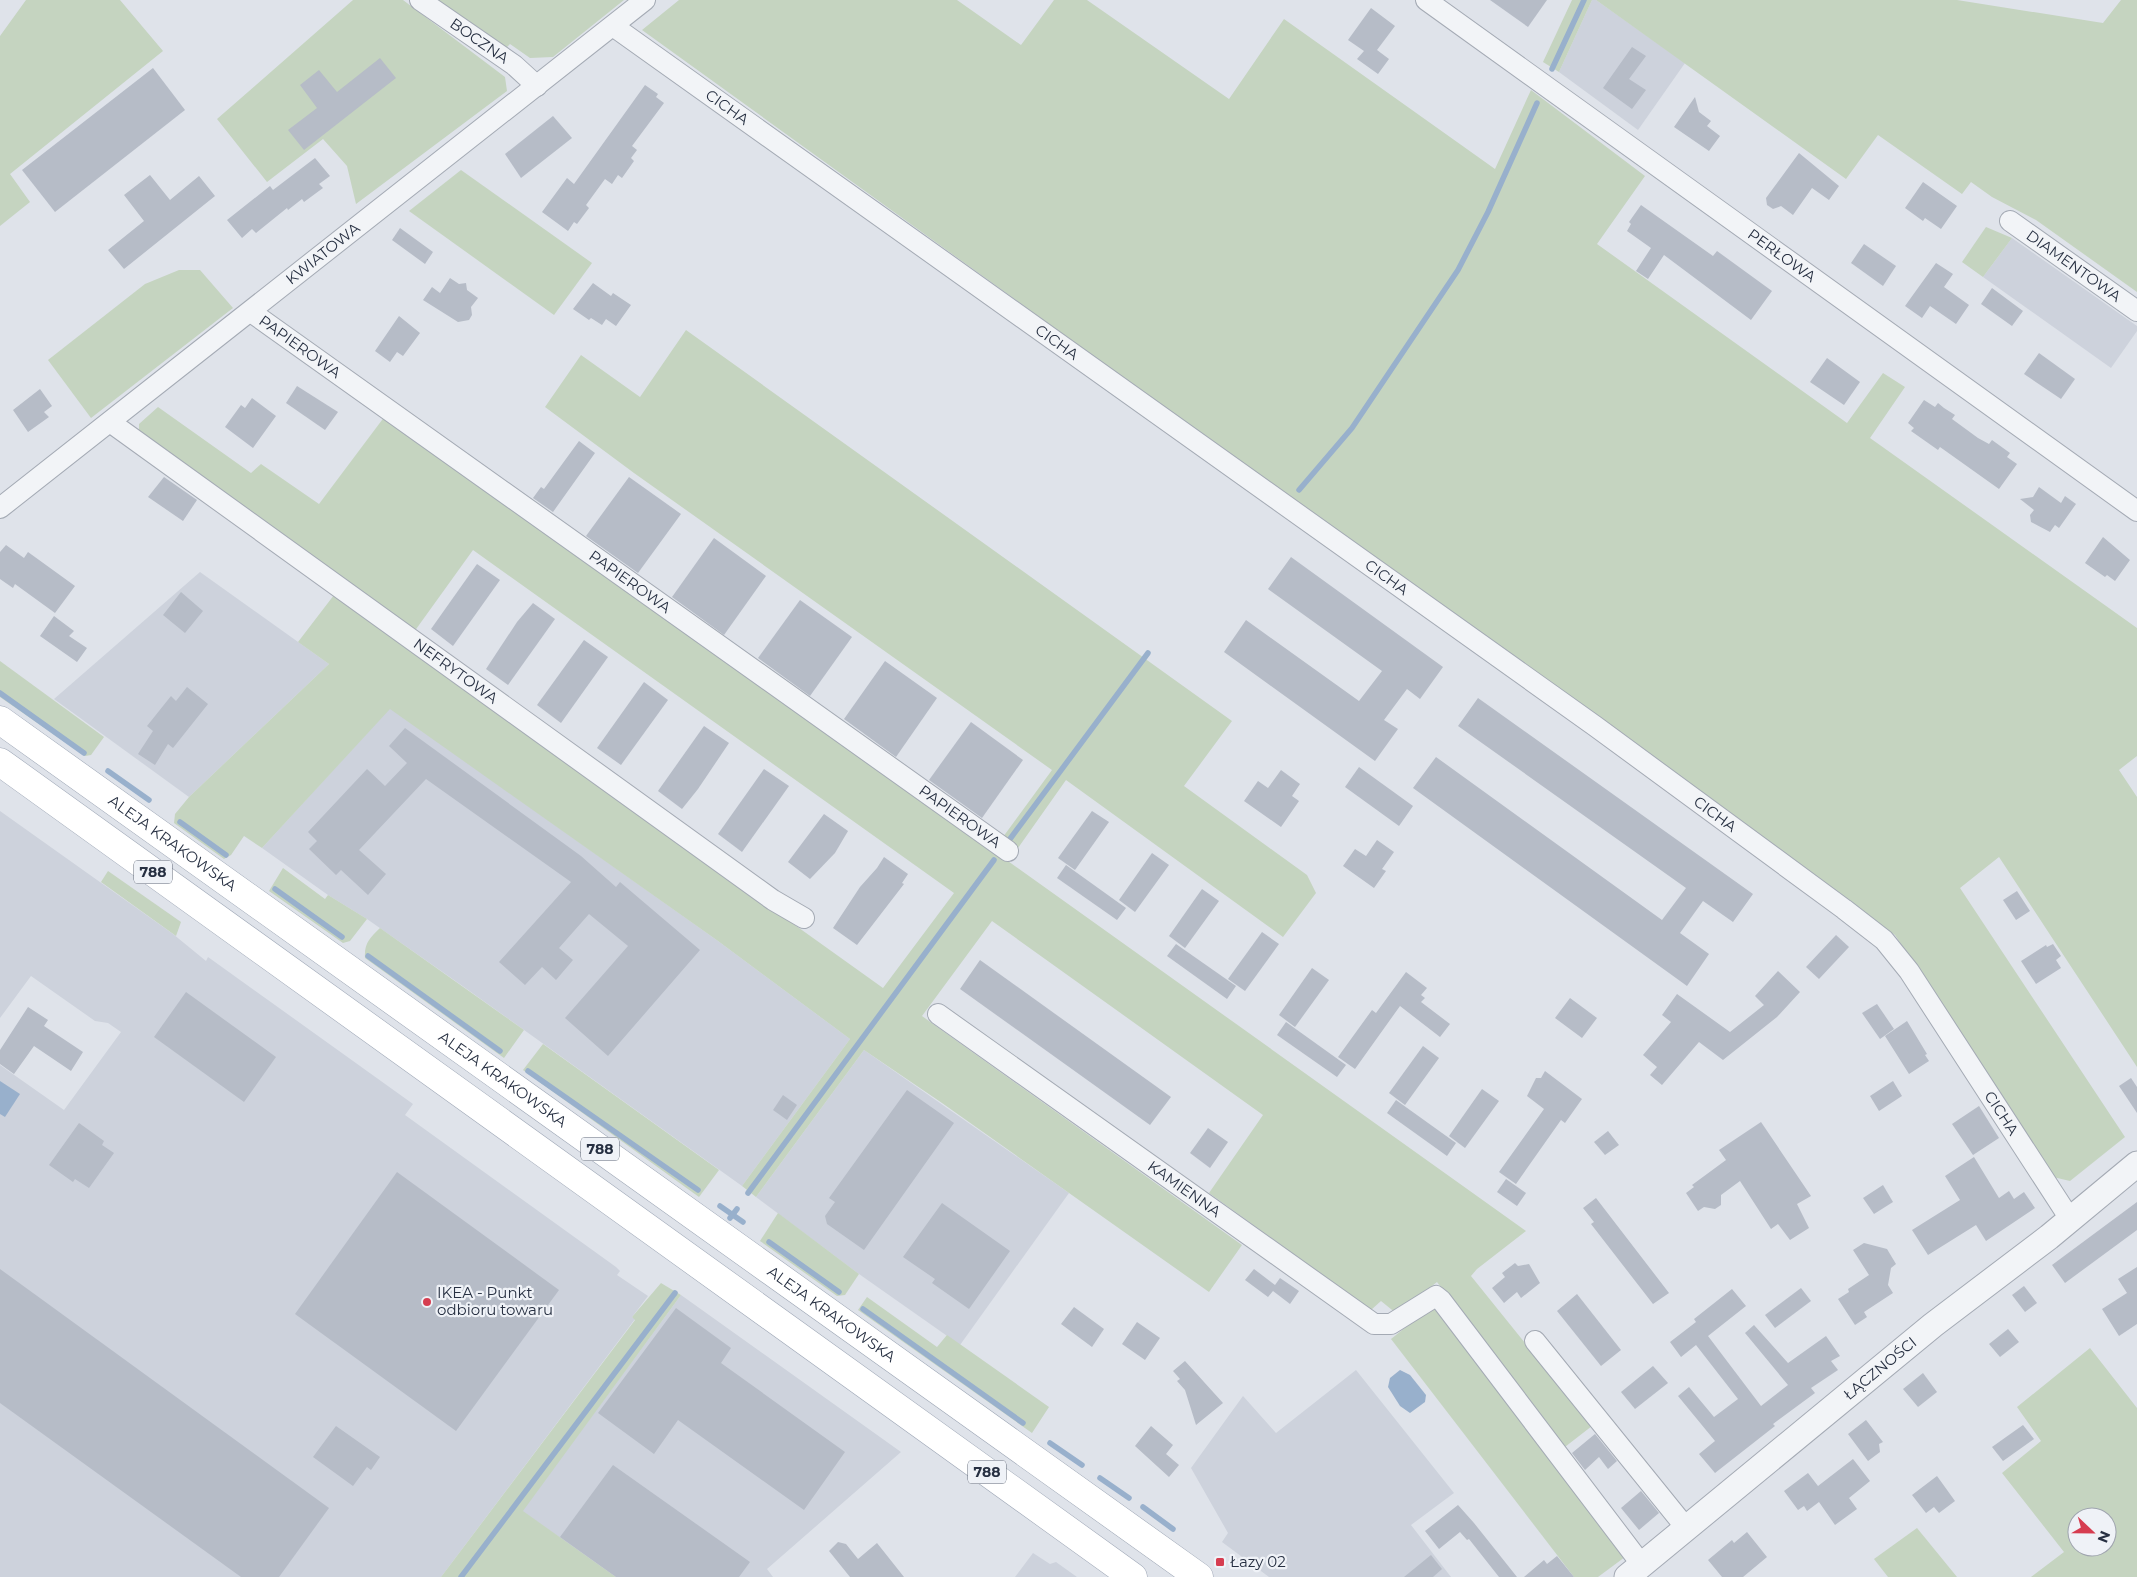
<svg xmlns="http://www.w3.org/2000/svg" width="2137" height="1577" font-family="Montserrat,sans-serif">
  <rect width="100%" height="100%" fill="#dfe3ea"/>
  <g fill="#cdd2dc">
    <polygon points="1592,0 1596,0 1685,63 1638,130 1559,72"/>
    <polygon points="2012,238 2137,326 2137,331 2111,368 1983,277"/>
    <polygon points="200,572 329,664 189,797 54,699"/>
    <polygon points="390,708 718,941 850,1039 742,1186 464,987 367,919 328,895 262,848"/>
    <polygon points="0,811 173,934 206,961 208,957 413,1104 405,1115 616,1267 620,1271 617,1275 648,1296 632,1317 635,1319 441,1577 0,1577 0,1065 64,1110 121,1032 108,1023 95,1021 31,976 0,1018"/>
    <polygon points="864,1050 1069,1193 960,1345 859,1274 756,1197"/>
    <polygon points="681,1295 901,1452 767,1569 773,1577 616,1577 522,1511"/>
    <polygon points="1356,1370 1454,1493 1411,1525 1451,1577 1269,1577 1222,1542 1228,1533 1191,1468 1243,1396 1276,1433"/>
    <polygon points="1033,1553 1050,1564 1056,1562 1077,1577 1015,1577"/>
  </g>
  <g fill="#c5d4c0" fill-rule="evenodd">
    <polygon points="26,0 120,0 163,51 10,174 30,202 0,226 0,36"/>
    <polygon points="353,0 403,0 505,77 507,91 356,204 347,166 323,139 267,182 217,119"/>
    <polygon points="431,0 624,0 553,57 530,58 510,44 503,51"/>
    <polygon points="679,0 957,0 1021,45 1054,0 1087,0 1229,99 1284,19 1495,169 1531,90 1645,176 1597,244 1847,423 1883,373 1905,387 1870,438 2137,628 2137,756 2119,770 2137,797 2137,1067 1999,857 1960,888 2125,1137 2070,1181 2053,1177 1895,935 642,30"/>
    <polygon points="1572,0 1592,0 1559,72 1543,62"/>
    <polygon points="1596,0 1957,0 2103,23 2121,0 2137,0 2137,292 2036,220 1992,197 1971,182 1962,194 1878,135 1846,179"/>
    <polygon points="461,170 592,263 554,315 409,211"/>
    <polygon points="1986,227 2012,238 1983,277 1962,262"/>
    <polygon points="179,270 200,270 233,308 91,418 48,360 145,284"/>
    <polygon points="686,330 1232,721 1184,786 1307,875 1316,893 1283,937 1066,780 1018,848 1003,837 1052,770 634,473 545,407 581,355 640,397"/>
    <polygon points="158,407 251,473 261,464 319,504 385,416 1526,1231 1477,1269 1471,1276 1592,1426 1561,1450 1437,1282 1397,1314 1381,1301 1371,1310 1209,1193 1263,1115 992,921 922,1016 1242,1245 1209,1292 942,1103 864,1050 756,1197 742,1186 850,1039 718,941 390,709 262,848 244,836 231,855 224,859 174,823 175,814 189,797 329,664 298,642 334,595 883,988 954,893 473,550 414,632 139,435 139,424"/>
    <polygon points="0,661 104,737 91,755 85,756 0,697"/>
    <polygon points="283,868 325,899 328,895 367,919 350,941 343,943 269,891"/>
    <polygon points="108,871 181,922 176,936 101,882"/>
    <path d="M380,928L524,1030L504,1058L365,958C364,943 370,938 380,928Z"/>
    <polygon points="543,1044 719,1170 699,1197 523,1070"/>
    <polygon points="778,1213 859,1274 845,1295 837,1296 760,1241"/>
    <polygon points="661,1283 681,1295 523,1511 616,1577 441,1577 635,1320 632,1317"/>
    <polygon points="867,1297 937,1347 947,1335 1049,1407 1032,1433 858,1310"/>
    <polygon points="1432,1306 1552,1458 1625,1557 1598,1577 1574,1577 1391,1339"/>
    <path d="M2090,1348L2137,1408V1577H2031L2064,1552L2002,1473L2041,1441L2017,1407ZM2077,1517H2107V1547H2077Z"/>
    <polygon points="1917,1528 1957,1577 1888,1577 1874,1559"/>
  </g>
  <g fill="#98b0cc">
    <polygon points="0,1081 20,1094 5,1117 0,1114"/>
    <polygon points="1400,1370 1410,1375 1426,1395 1425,1402 1410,1413 1400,1406 1388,1387 1390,1378"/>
  </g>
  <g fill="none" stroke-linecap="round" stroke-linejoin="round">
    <g stroke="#98b0cc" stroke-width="5.5">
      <polyline points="1552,69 1584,0"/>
      <polyline points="1299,490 1352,428 1458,270 1488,212 1537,103"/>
      <polyline points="0,693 84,753"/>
      <polyline points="108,771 149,800"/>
      <polyline points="180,822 226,855"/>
      <polyline points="1010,839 1148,653"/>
      <polyline points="275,889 342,937"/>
      <polyline points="368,956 500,1051"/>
      <polyline points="528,1071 698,1190"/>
      <polyline points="748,1193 994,860"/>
      <polyline points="720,1206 743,1222"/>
      <polyline points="730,1218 737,1209"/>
      <polyline points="769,1242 839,1292"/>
      <polyline points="863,1309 1023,1423"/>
      <polyline points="1050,1443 1082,1465"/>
      <polyline points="1100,1478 1129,1498"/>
      <polyline points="1143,1507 1173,1529"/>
      <polyline points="461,1577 675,1293"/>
    </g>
  </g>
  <g fill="#b6bcc7">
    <polygon points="1490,0 1547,0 1528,27"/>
    <polygon points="1371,8 1395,26 1377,50 1389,59 1378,74 1357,59 1364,51 1348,40"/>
    <polygon points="1632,47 1646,56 1629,79 1646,90 1632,109 1603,88"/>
    <polygon points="380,58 396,78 304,150 288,130 317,108 300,85 319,70 337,92"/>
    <polygon points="153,68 185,110 55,212 22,170"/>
    <polygon points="645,85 658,94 656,97 664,103 632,146 637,150 631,158 634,161 622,178 618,175 612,184 605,179 586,205 589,208 577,224 574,222 568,231 542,212 567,178 574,184"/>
    <polygon points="1695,97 1699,112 1711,121 1707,126 1720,136 1709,151 1674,127"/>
    <polygon points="553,116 572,138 521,178 505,154"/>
    <polygon points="1799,153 1839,186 1829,200 1812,188 1793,215 1781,206 1773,209 1767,205 1766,198"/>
    <polygon points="315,158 330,176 319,184 323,188 304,202 302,199 288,210 287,208 256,233 252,229 242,238 227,220 270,186 273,190"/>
    <polygon points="150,175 170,200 199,176 215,196 124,269 108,250 144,221 124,195"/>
    <polygon points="1923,182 1957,206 1941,229 1925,218 1923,221 1905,208"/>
    <polygon points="1641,205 1713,256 1717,251 1772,291 1751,320 1664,255 1648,279 1636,271 1651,248 1627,231 1631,224 1629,222"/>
    <polygon points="400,228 433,252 425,264 392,240"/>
    <polygon points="1864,244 1896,266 1883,286 1851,263"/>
    <polygon points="1936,263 1953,274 1944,287 1969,305 1956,324 1930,306 1922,318 1905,306"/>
    <polygon points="450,278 459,284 466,283 467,290 478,298 471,307 472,315 469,320 458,322 423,300 432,287 440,293"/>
    <polygon points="593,283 611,296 613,293 631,305 616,326 606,319 602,325 591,318 589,320 573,309"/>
    <polygon points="1992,288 2023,311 2012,326 1981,304"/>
    <polygon points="399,316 420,333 403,356 397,352 390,362 375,351"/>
    <polygon points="2039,353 2075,379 2061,399 2024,374"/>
    <polygon points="1827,358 1860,382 1844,405 1810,382"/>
    <polygon points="297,386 338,412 325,430 286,403"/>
    <polygon points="40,389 52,406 44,412 49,417 28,432 13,410"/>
    <polygon points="252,398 276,416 253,448 225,427 241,405 245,408"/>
    <polygon points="1924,400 1935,407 1938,403 1944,408 1955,415 1952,419 1978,438 1989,444 1992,440 2010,453 2007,457 2017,464 1999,489 1940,447 1938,450 1911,431 1914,428 1908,423"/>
    <polygon points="579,441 595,453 553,512 533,498 541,487 544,489"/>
    <polygon points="164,477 197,500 183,521 148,497"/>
    <polygon points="629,477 681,514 638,573 586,536"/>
    <polygon points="2039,487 2061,503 2065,496 2076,504 2059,528 2055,525 2050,532 2031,522 2030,515 2034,510 2020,499 2033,497"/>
    <polygon points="2103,537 2130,560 2115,581 2107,575 2105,577 2085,563"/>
    <polygon points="714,538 766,576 724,635 672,597"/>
    <polygon points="6,545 24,558 28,552 75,586 55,613 15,584 13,588 0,579 0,552"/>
    <polygon points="1291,557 1443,667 1420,699 1407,689 1384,720 1398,729 1375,761 1224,652 1246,620 1359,701 1382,671 1268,589"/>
    <polygon points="477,564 500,580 453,646 431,629"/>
    <polygon points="181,592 203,611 185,633 163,615"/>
    <polygon points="800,600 852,637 810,696 758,658"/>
    <polygon points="533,603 555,619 508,685 486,669 517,622"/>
    <polygon points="54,616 74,631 69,636 87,648 77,662 40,636"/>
    <polygon points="584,640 608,657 561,723 537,705"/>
    <polygon points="885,661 937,698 896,757 844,719"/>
    <polygon points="644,682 668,700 621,765 597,748"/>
    <polygon points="187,687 208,704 173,748 168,744 155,765 138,754 153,731 147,726 171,696 176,701"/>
    <polygon points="1478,698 1753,894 1733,922 1703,901 1680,933 1709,954 1687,986 1413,788 1436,757 1662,920 1686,888 1458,726"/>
    <polygon points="971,722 1023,760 982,818 929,780"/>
    <polygon points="704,726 729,743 698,789 682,809 658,791"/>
    <polygon points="405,728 581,856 616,887 620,882 700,950 608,1056 565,1018 628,946 589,914 559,948 573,960 556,980 542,967 525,985 499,962 571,882 426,779 359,850 386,874 368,895 341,870 336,875 309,849 317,841 308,832 367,769 385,786 407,763 389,746"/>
    <polygon points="1359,767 1413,806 1399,826 1345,787"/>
    <polygon points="764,769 789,786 742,852 718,834"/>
    <polygon points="1281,770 1300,784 1292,796 1299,801 1281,827 1244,801 1258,781 1268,788"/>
    <polygon points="1092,811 1109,822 1075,870 1058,858"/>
    <polygon points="824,814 848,831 835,853 810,879 788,862"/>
    <polygon points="1377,840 1394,852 1382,869 1386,871 1374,888 1343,866 1355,849 1366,856"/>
    <polygon points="1152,853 1169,865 1135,912 1119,900"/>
    <polygon points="884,857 908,874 902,883 904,884 857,945 833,928 860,887 877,868"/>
    <polygon points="1066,865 1126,908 1117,920 1057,878"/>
    <polygon points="1202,889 1219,901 1185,948 1169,936"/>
    <polygon points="2017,891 2030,911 2016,920 2003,900"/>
    <polygon points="1262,932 1279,944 1245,991 1228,979"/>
    <polygon points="1836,935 1849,947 1819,979 1806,967"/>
    <polygon points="1176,944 1236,986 1227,999 1167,956"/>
    <polygon points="2053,944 2061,956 2056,960 2061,968 2036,984 2021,961 2046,945 2047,947"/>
    <polygon points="980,960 1171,1097 1150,1125 960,989"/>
    <polygon points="1312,968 1329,980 1295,1027 1279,1015"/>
    <polygon points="1778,971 1800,992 1777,1017 1723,1060 1699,1042 1662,1085 1650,1075 1657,1067 1643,1055 1671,1022 1662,1015 1677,994 1730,1032 1764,1005 1755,996"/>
    <polygon points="1406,972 1427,988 1421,995 1425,998 1421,1002 1450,1024 1440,1037 1400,1006 1355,1069 1338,1057 1372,1010 1376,1013"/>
    <polygon points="186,992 276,1057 244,1102 154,1037"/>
    <polygon points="1570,998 1597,1018 1582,1038 1555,1018"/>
    <polygon points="1877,1004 1894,1029 1880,1039 1862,1013"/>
    <polygon points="28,1007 48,1020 44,1026 83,1052 71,1071 34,1046 14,1074 0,1064 0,1050"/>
    <polygon points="1907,1021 1927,1054 1925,1055 1929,1061 1909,1074 1885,1036"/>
    <polygon points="1286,1022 1346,1065 1337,1077 1277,1035"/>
    <polygon points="1423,1046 1439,1058 1405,1105 1389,1093"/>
    <polygon points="1545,1071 1582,1099 1565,1123 1561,1120 1516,1184 1499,1172 1544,1109 1527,1096 1536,1078 1541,1078"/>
    <polygon points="2131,1078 2137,1087 2137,1113 2119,1086"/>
    <polygon points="1893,1081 1902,1096 1879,1111 1870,1096"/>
    <polygon points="1482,1089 1499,1101 1465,1148 1449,1136"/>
    <polygon points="907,1090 954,1123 864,1250 827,1224 825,1216 835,1202 829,1198"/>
    <polygon points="783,1095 797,1105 787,1120 773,1110"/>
    <polygon points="1396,1100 1456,1143 1447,1156 1387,1113"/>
    <polygon points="1979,1106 1999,1138 1973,1155 1952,1124"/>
    <polygon points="1761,1122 1811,1196 1797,1204 1809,1228 1790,1240 1778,1224 1771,1229 1740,1181 1721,1195 1721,1205 1715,1209 1704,1207 1698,1211 1686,1193 1694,1187 1692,1185 1726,1160 1719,1150"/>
    <polygon points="79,1123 104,1141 102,1145 114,1153 89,1188 75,1179 73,1182 49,1165"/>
    <polygon points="1208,1128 1228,1142 1210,1168 1190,1153"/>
    <polygon points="1608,1131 1619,1145 1605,1155 1594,1142"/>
    <polygon points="1974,1157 1999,1198 2009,1191 2014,1199 2024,1192 2035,1208 1986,1241 1976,1225 1928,1255 1912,1230 1960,1200 1945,1176"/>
    <polygon points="397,1172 559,1290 456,1431 295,1314"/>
    <polygon points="1506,1179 1526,1193 1517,1206 1497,1192"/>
    <polygon points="1883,1185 1893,1202 1874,1214 1863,1198"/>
    <polygon points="1596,1198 1669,1293 1653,1304 1591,1224 1594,1222 1583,1208"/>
    <polygon points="2137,1202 2137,1230 2065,1283 2052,1265"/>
    <polygon points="942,1203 1010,1251 969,1309 932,1283 935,1279 903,1257"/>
    <polygon points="1864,1243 1887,1249 1896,1264 1891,1268 1888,1285 1893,1293 1864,1312 1867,1317 1855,1325 1838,1299 1849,1292 1848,1289 1869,1275 1853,1250"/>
    <polygon points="1515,1263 1518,1266 1529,1264 1540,1283 1521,1298 1517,1292 1504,1303 1492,1288 1505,1277 1502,1273"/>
    <polygon points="2137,1267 2137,1324 2119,1336 2102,1309 2127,1293 2118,1279"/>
    <polygon points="0,1269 329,1508 279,1577 241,1577 0,1403"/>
    <polygon points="1254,1269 1275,1285 1280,1278 1299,1291 1290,1304 1273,1291 1268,1297 1245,1280"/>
    <polygon points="2024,1286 2037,1303 2025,1312 2012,1295"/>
    <polygon points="1801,1288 1811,1301 1775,1328 1765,1315"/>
    <polygon points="1732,1289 1746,1306 1708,1336 1761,1406 1788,1385 1745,1333 1754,1325 1788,1363 1826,1336 1840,1356 1831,1361 1838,1370 1811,1388 1815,1393 1773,1424 1775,1426 1715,1473 1699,1454 1715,1441 1678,1396 1689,1387 1714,1417 1738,1399 1696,1345 1681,1357 1670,1342 1696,1322 1694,1319"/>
    <polygon points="1577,1294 1621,1350 1601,1366 1557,1311"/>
    <polygon points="1074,1307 1104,1329 1092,1347 1061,1324"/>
    <polygon points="676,1308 731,1348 721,1363 845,1452 804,1510 678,1420 654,1454 598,1413"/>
    <polygon points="1137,1322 1160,1338 1145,1360 1122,1344"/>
    <polygon points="2008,1329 2019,1342 2000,1357 1989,1344"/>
    <polygon points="1185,1361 1223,1403 1196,1425 1185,1390 1177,1381 1180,1379 1173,1371"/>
    <polygon points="1653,1366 1668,1383 1635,1409 1621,1392"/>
    <polygon points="1923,1373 1937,1392 1918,1407 1903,1389"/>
    <polygon points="1866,1420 1883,1442 1879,1444 1880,1452 1868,1461 1848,1434"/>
    <polygon points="2023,1425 2034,1439 2003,1461 1992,1447"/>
    <polygon points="336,1426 380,1457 371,1470 367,1467 353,1486 313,1457"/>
    <polygon points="1151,1426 1173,1445 1166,1454 1179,1465 1169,1477 1135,1446"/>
    <polygon points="1595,1434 1617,1461 1608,1469 1599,1457 1585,1470 1572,1453"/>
    <polygon points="1853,1459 1870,1481 1849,1498 1857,1509 1835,1525 1819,1502 1807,1511 1804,1506 1798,1510 1784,1491 1808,1473 1818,1486"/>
    <polygon points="613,1465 750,1562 739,1577 616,1577 560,1537"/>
    <polygon points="1937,1476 1955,1501 1939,1513 1934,1507 1926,1513 1912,1495"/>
    <polygon points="1641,1491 1659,1513 1639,1530 1621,1508"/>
    <polygon points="1458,1505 1474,1523 1517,1577 1499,1577 1469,1539 1467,1540 1460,1532 1439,1549 1425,1531"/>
    <polygon points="1747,1532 1767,1557 1743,1577 1722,1577 1708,1560 1732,1540 1734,1543"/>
    <polygon points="838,1542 846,1544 858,1559 877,1543 904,1577 850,1577 829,1551"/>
    <polygon points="1431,1555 1442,1569 1433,1577 1404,1577"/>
    <polygon points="1557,1556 1574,1577 1524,1577 1544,1560 1547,1564"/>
  </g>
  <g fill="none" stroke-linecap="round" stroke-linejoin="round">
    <defs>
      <g id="minor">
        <path id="s1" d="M420,0L514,65L537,86"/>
        <path id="s2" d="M1426,0L2137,511"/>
        <path id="s3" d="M613,26L1595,726L1844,909L1884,940L1909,971L2070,1219"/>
        <path id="s4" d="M2010,221L2137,311"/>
        <path id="s5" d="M251,312L1008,851"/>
        <path id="s6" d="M110,422L773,900L804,918"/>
        <path id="s7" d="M0,508L645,0"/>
        <path id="s8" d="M938,1014L1374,1324H1391L1436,1296L1441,1300L1642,1565"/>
        <polyline points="1535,1341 1687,1529"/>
      </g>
      <g id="tertiary">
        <path id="s9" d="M1627,1577L1933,1325L2049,1237L2137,1164"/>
      </g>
      <g id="primary">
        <path id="s10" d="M0,720L1199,1577"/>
        <polyline points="0,762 1133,1577"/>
      </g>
    </defs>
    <use href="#minor" stroke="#a4aab4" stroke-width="22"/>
    <use href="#tertiary" stroke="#a4aab4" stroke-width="27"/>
    <use href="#primary" stroke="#9ea7b6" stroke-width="29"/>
    <use href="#minor" stroke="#f2f4f7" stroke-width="20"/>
    <use href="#tertiary" stroke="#f2f4f7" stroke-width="25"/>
    <use href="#primary" stroke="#fff" stroke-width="28"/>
  </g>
  <g fill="#d63d50" stroke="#eff2f7" stroke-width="2">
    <circle cx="427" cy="1302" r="5"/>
    <rect x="1215" y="1557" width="10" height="10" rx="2.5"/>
  </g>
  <g text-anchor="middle" stroke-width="4.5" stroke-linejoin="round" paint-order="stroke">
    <g fill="#eff2f7" stroke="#636a78" stroke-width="1">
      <rect x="134" y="860.5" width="38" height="23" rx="4"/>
      <rect x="581" y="1137.5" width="38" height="23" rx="4"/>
      <rect x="968" y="1460.5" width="38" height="23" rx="4"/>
    </g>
    <g font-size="14" font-weight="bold" fill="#273042">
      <text x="153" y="877">788</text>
      <text x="600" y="1154">788</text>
      <text x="987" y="1477">788</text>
    </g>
    <g font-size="15" fill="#273042" stroke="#eff2f7">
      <text dy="5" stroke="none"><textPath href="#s1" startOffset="72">BOCZNA</textPath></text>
      <text dy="5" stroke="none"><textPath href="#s3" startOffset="140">CICHA</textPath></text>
      <text dy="5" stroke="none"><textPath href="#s7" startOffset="411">KWIATOWA</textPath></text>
      <text dy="5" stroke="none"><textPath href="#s2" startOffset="438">PERŁOWA</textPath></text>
      <text dy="5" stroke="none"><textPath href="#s4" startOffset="78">DIAMENTOWA</textPath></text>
      <text dy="5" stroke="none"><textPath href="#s3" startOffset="545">CICHA</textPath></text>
      <text dy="5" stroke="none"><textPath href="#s5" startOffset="60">PAPIEROWA</textPath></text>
      <text dy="5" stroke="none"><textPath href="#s3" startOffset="950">CICHA</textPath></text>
      <text dy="5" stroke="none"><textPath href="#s5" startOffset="465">PAPIEROWA</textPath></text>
      <text dy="5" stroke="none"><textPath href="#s6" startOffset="426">NEFRYTOWA</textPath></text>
      <text dy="5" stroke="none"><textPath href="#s3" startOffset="1355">CICHA</textPath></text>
      <text dy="5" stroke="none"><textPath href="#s5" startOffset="870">PAPIEROWA</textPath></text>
      <text dy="5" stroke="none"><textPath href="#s10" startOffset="212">ALEJA KRAKOWSKA</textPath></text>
      <text dy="5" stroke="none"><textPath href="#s10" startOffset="618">ALEJA KRAKOWSKA</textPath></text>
      <text dy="5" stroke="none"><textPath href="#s3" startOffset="1775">CICHA</textPath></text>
      <text dy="5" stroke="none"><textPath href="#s8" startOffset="302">KAMIENNA</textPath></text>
      <text dy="5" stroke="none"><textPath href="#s10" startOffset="1022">ALEJA KRAKOWSKA</textPath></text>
      <text dy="5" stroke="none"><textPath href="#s9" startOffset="328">ŁĄCZNOŚCI</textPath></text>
    </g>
    <g font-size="15" fill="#273042" stroke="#eff2f7" text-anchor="start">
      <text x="437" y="1298">IKEA - Punkt<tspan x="437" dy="17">odbioru towaru</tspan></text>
      <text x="1230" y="1567">Łazy 02</text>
    </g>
  </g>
  <g transform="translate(2092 1532) rotate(112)"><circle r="24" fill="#eff2f7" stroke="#9fa4af"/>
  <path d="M0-4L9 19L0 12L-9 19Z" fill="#d63d50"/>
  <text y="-8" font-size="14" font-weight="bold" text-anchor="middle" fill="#273042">N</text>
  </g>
</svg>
